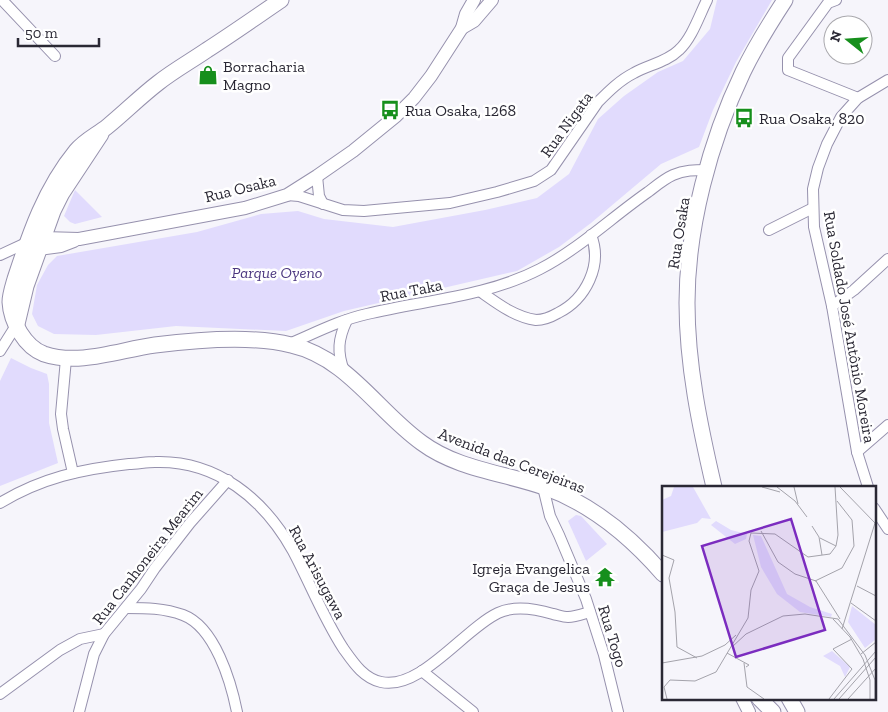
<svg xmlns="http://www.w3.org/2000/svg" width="888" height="712" font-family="'Zilla Slab',serif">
  <rect width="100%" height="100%" fill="#f6f5fb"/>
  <g fill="#e1dbfd">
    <polygon points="717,0 772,0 736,62 713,110 699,147 661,164 591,223 559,247 517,271 344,311 286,331 176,326 96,335 54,334 38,326 32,314 37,285 48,265 57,256 197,232 261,214 298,211 324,219 393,227 485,210 537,198 569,174 598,119 624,96 658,72 683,61 710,29"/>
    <polygon points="75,190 102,217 75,224 70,222 64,216"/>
    <polygon points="11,358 31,368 47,374 49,384 49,423 58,463 0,486 0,381"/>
    <polygon points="576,515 581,516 607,544 586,561 568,521"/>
  </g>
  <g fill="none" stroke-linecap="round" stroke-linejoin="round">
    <defs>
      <g id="minor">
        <polyline points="836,0 828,3 788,58 788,70 858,98"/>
        <polyline points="4,2 55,56"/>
        <polyline points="317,176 319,196 323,204"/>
        <path d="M287,195L299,196L343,210L364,211L450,203L497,192L534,181L551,170L598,102C609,91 620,80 634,73C648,65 667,62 679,50C692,38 699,16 707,0"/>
        <polyline points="769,230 813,208"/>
        <polyline points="0,255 26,243"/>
        <path d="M481,292C498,304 515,317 536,320C544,320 551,317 558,313C586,299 603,265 591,235"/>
        <polyline points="832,306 854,290 888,259"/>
        <path d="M289,344C315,333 340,320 367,314C425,300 486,297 540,269C579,249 612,217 648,192C656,186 664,179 673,175C684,170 695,170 707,170"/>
        <polyline points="0,351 17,324"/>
        <polyline points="66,359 61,414 63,429 73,473"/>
        <path d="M344,371C337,352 338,339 347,320"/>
        <polyline points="857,452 888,425"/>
        <polyline points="543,487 550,516 559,535 586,599 604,655 618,712"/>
        <polyline points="868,487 857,452 832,306 814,227 813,189 818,168 827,144 841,117 858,98 888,80"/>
        <path d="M0,503C41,478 82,469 129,464C137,464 146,462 155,462C217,460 264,499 293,551C310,583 323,617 343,648C353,662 363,678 381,682C420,691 464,629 498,613C515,605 536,609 553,614C558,615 563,617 568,617C575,617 583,614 590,612"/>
        <polyline points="874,508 888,529"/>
        <path d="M126,608C146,608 164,608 183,615C215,627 231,682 237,712"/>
        <polyline points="422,671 473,712"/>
        <polyline points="0,694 60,650 80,639 104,634"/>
        <polyline points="79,712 94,654 104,634 141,589 155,568 190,523 228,480"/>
      </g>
      <g id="tertiary">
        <polyline points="462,28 474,21 492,0"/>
        <polyline points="36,240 43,238 79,239 245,208 287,195 317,176 353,151 396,116 414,98 431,76 462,28 466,14 474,0"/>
        <polyline points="31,250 61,246 74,241"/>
        <polyline points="742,698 749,712"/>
      </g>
      <g id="secondary">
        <path d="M281,0C256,17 232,34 207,50C191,61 173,71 158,83C141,96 125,112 108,126C97,135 85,140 76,151C45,189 30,233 15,279C13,286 10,295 10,302C11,322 25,347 44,354C79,366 119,350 155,345C195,340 252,335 291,345C348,358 377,411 422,443C457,469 504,473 544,487C592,504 630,536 663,574"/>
        <polyline points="17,324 26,286 53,211 62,193 101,134"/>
        <path d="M714,487C700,427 687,365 687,303C687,227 710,141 743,72C755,47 770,23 785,0"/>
        <polyline points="759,698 773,712"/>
        <polyline points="789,698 797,712"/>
      </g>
    </defs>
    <use href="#minor" stroke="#9691ad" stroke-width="12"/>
    <use href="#tertiary" stroke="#9691ad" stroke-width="14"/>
    <use href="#secondary" stroke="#9691ad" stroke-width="17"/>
    <use href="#minor" stroke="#fff" stroke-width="10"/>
    <use href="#tertiary" stroke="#fff" stroke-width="12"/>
    <use href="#secondary" stroke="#fff" stroke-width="15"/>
  </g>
  <defs>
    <symbol id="shop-bare" viewBox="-9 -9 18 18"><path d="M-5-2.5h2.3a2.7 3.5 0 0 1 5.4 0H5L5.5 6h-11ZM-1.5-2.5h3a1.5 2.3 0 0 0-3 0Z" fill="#168f1c" stroke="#fff" stroke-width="2.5" paint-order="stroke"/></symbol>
    <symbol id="bus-bare" viewBox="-9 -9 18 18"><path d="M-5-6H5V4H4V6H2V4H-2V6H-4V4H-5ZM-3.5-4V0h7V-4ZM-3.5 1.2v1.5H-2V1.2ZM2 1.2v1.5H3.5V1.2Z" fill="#168f1c" stroke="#fff" stroke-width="2.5" paint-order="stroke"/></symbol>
    <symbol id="temple-bare" viewBox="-9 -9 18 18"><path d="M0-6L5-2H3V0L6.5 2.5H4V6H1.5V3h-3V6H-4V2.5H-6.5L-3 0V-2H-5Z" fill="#168f1c" stroke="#fff" stroke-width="2.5" paint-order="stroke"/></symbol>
  </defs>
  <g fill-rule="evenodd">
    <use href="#shop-bare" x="194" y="61" width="28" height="28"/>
    <use href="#bus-bare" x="376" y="96" width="28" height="28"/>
    <use href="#bus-bare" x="730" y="104" width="28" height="28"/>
    <use href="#temple-bare" x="591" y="563" width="28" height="28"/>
  </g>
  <g text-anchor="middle" stroke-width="5" stroke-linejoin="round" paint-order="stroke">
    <g font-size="16" fill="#2a2834" stroke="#fff" text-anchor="start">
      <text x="223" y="72">Borracharia<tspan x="223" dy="18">Magno</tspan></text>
      <text x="405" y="116">Rua Osaka, 1268</text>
      <text x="759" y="124">Rua Osaka, 820</text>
      <text x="590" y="574" text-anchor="end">Igreja Evangelica<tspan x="590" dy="18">Graça de Jesus</tspan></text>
    </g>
    <g font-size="16" fill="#2a2834" stroke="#fff">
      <text transform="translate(566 124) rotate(-54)" y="6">Rua Nigata</text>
      <text transform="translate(240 188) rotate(-14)" y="6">Rua Osaka</text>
      <text transform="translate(678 233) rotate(-81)" y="6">Rua Osaka</text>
      <text transform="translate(411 290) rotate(-11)" y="6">Rua Taka</text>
      <text transform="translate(850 327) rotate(80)" y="6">Rua Soldado José Antônio Moreira</text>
      <text transform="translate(512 460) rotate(21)" y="6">Avenida das Cerejeiras</text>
      <text transform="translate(147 556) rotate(-52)" y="6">Rua Canhoneira Mearim</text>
      <text transform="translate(318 572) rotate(62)" y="6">Rua Arisugawa</text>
      <text transform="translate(613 636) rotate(73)" y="6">Rua Togo</text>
    </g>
    <g font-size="16" font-style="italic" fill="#4b367f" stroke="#fff">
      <text x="277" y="278">Parque Oyeno</text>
    </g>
  </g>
  <g transform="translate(662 486)">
    <rect width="214" height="214" fill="#f6f5fb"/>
    <path d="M12,1H31L49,33L40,32L35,37L0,46V14L9,10ZM54,35L69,44L85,48L84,53L73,58L49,39ZM91,49L99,50L125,108L148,121L170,128L169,131L138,126L115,108L99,81ZM190,120L214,139V153L203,162L186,136ZM170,165L188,181L183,191L178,180L161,170Z" fill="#e1dbfd"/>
    <path fill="none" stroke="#a4a3ab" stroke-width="1" d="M100,1L118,6M115,1L133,15L145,31M132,1L136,18M178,1L214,38M150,40L157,51L160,69M99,45L116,76L133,88L154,95L178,133M89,47L113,48L146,71L168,68L174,60L176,49L173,1M158,52L174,60M0,69L12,74L7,92L13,126L15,161L35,172M153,95L180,82L192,60L190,34L175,15M195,100L214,110M189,117L214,135M171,133L188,151L201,173L208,194V213M180,143L213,37M70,161L84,148L121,130L143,128L176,133L203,169L213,194V213M65,167L87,179L84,181M199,168L214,156M0,177L40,170L63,159L74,149M82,177L85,201L102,213M5,213L2,201L8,194L33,195L54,186L86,132L89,104L97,85L87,55L89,47M167,213L190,183L171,163L190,153M172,213L214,165M177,213L214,171M186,213L214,182"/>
    <path fill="#7b2cbf" fill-opacity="0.15" stroke="#7b2cbf" stroke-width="2.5" d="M129,33L163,144L74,171L40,60Z"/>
    <rect width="214" height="214" fill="none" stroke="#2a2834" stroke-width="2.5"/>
  </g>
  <g transform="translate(848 40) rotate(287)"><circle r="24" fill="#ffffff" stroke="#aaa9ae"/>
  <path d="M0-4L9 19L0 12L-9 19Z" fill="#168f1c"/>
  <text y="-8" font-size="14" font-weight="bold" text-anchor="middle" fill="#2a2834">N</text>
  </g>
  <path d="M18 38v8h81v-8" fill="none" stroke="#2a2834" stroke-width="2.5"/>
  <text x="25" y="38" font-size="15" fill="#2a2834" stroke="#ffffff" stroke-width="4" paint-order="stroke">50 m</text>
</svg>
